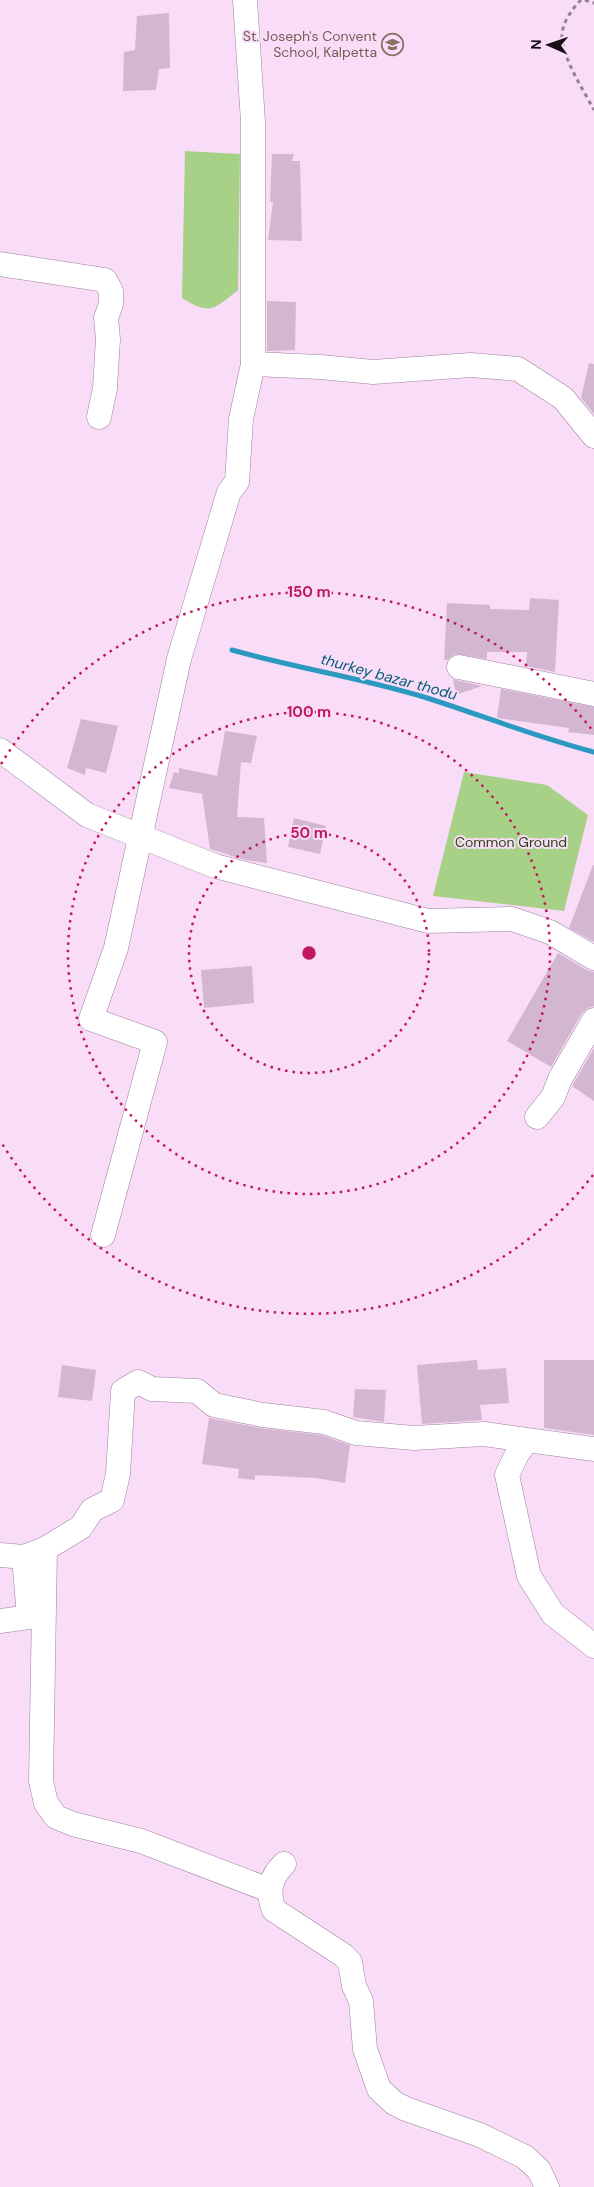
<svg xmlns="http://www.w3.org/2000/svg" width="594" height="2187" font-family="'DM Sans',sans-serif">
  <rect width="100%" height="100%" fill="#f9dcf8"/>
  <g fill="#a7d186">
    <path d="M185,151L240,154L238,290C214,309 211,316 182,298Z"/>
    <polygon points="464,772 547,785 588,815 564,911 433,896"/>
  </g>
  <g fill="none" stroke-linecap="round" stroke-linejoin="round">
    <path stroke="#2b99c0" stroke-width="5" d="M232,650C296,668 362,678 424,697C481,715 536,737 594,752"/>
  </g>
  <g fill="#d3b7d2">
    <polygon points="169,13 170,68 159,69 156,90 123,91 124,52 135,50 137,16"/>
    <polygon points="272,154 294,154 292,161 300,161 302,241 268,240 273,202 270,202"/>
    <polygon points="267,301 296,302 295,350 267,351"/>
    <polygon points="589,363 594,364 594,414 581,398"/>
    <polygon points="530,598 559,600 555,672 526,666 527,652 487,652 487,659 455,654 447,660 444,660 447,603 490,605 490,609 529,610"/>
    <polygon points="453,679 456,680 482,686 456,695"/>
    <polygon points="501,689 594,707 594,735 568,732 569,728 497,718"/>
    <polygon points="81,719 118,726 106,773 86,768 85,775 67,768"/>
    <polygon points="225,731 257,736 251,763 241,762 237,817 264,818 267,863 245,860 210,849 202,794 169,788 174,772 179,773 179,768 217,776"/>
    <polygon points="294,818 326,826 320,854 288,847"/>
    <polygon points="593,865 594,865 594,942 569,928"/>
    <polygon points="558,953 587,970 594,972 594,1006 588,1008 582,1013 551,1067 507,1041"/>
    <polygon points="252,966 254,1003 204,1008 201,970"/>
    <polygon points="594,1048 594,1101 572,1086"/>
    <polygon points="477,1360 478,1370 506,1368 509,1403 480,1405 482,1420 422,1424 417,1365"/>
    <polygon points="544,1360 594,1360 594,1435 544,1428"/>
    <polygon points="62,1365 96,1370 92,1401 58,1397"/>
    <polygon points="355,1389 386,1390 384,1422 353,1417"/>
    <polygon points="209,1418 260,1428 321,1435 350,1445 345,1483 316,1478 255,1475 255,1480 238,1478 239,1469 202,1464"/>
  </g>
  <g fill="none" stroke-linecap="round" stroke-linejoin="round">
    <defs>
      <g id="minor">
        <polyline points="0,264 105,280 111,291 111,304 106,318 108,339 105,388 99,417"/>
        <polyline points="253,364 320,367 373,372 471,365 518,369 563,398 594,436"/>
        <polyline points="459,667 594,694"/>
        <polyline points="0,750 87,815 215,866 428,921 512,919 550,932 594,958"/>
        <polyline points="537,1117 553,1097 560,1079 594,1020"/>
        <polyline points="103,1235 155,1042 91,1019 116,948 179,659 229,492 237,482 241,419 253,364 253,122 245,0"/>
        <polyline points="527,1441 517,1454 507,1475 529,1576 553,1614 594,1646"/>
        <polyline points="45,1549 41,1781 46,1803 56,1817 73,1824 141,1841 269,1890"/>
        <polyline points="0,1555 24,1557 45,1549 81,1527 92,1510 112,1500 118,1474 123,1391 138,1382 152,1389 197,1391 214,1405 263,1415 324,1422 356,1433 414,1438 484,1434 594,1449"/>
        <polyline points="0,1621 29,1617 24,1557"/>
        <path d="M284,1864C270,1877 267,1893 274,1910L343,1955L350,1962L354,1986L361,2001L365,2049L379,2089L394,2103L406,2109L480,2135L525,2157L539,2170L547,2187"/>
      </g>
    </defs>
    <use href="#minor" stroke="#9c829c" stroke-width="25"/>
    <g stroke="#948093" stroke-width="3" stroke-dasharray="4 4" stroke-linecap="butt">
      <path d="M581,0C572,9 561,24 562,38C565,63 583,89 594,110"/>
      <polyline points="585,0 594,3"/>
    </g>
    <use href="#minor" stroke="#fff" stroke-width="24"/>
  </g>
  <g fill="none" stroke="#c2185b" stroke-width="2.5" stroke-dasharray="2.5 5">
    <circle cx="309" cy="953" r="120"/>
    <circle cx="309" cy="953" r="241"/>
    <path d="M593 1175A361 361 0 0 1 1 1142M1 764A361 361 0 0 1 593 731"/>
  </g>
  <defs>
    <symbol id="school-ring" viewBox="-11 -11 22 22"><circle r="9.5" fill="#f9dcf8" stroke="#8d6e63" stroke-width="1.5"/><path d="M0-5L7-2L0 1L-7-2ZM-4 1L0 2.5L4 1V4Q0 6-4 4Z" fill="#8d6e63"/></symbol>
  </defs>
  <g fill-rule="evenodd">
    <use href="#school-ring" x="380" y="32" width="25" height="25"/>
  </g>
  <g text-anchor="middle" stroke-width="4" stroke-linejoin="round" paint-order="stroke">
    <g font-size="14" fill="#785e54" stroke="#f9dcf8" text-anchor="end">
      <text x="377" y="41">St. Joseph's Convent<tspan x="377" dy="16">School, Kalpetta</tspan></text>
    </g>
    <g font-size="14" fill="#29430d" stroke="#f9dcf8">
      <text x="511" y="847">Common Ground</text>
    </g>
    <g font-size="15" font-style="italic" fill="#045c78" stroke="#f9dcf8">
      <text transform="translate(389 677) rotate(15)" y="5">thurkey bazar thodu</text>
    </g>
  </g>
  <circle cx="309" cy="953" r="8" fill="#c2185b" stroke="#f9dcf8" stroke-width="2.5"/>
  <g font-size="15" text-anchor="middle" font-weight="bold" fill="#c2185b" stroke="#f9dcf8" stroke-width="4" stroke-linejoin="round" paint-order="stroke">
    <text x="309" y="597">150 m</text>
    <text x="309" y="717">100 m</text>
    <text x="309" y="838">50 m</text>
  </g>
  <g transform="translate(549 45) rotate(272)" stroke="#f9dcf8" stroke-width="4" paint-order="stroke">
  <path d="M0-4L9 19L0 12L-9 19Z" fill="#160d16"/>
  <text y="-8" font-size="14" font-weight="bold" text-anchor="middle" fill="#160d16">N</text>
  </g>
</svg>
